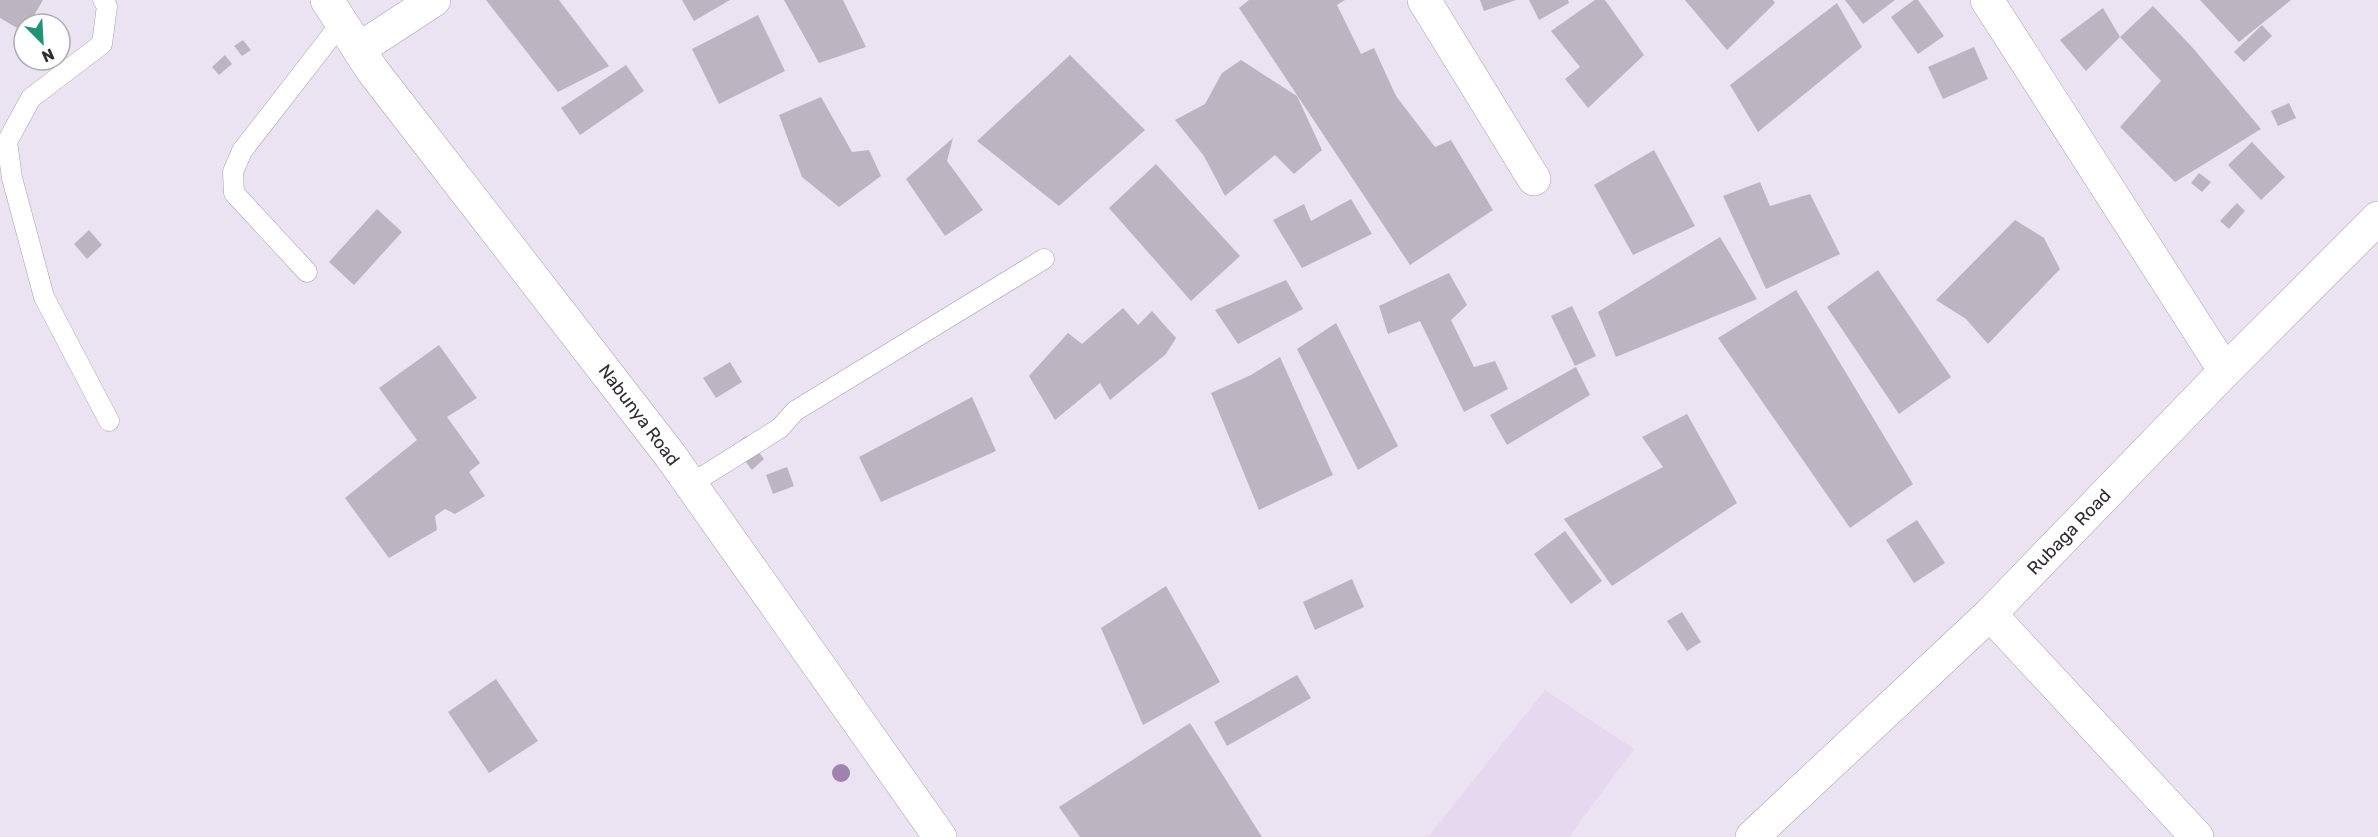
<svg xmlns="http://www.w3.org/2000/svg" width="2378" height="837" font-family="Rubik,sans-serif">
  <rect width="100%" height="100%" fill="#ece3f2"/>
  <polygon fill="#e6d9ef" points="1545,690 1634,749 1569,837 1428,837"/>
  <g fill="#bdb4c2">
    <polygon points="0,0 43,0 29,24 24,24 24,32 0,18"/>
    <polygon points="486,0 559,0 609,66 558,92"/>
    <polygon points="682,0 730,0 694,21"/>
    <polygon points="784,0 843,0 866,47 819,63"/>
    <polygon points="1249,0 1345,0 1337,5 1361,54 1374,48 1396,96 1435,147 1451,140 1493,210 1410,265 1239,8"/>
    <polygon points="1480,0 1516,0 1484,11"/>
    <polygon points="1529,0 1568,0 1569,3 1539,20"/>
    <polygon points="1595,0 1605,0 1644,55 1588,108 1565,79 1580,67 1551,31"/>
    <polygon points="1685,0 1773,0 1775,3 1727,50"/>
    <polygon points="1845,0 1895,0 1863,24"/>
    <polygon points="1914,0 1918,0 1944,36 1918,54 1891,17"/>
    <polygon points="2200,0 2291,0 2239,42"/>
    <polygon points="1837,3 1862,47 1758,132 1730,85"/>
    <polygon points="2153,6 2192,47 2261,129 2175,182 2120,127 2161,81 2120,37 2086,71 2060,40 2103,8 2120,37"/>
    <polygon points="758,15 785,71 719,104 692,49"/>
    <polygon points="2262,25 2272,36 2244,62 2234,52"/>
    <polygon points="243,40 251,50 242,56 234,46"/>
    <polygon points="1974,47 1988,79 1943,99 1928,67"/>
    <polygon points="225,55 232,64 219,75 212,67"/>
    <polygon points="1070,55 1145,130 1059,206 977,141"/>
    <polygon points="1241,60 1297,96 1322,150 1294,174 1275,155 1225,196 1204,156 1175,120 1205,104 1222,73"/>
    <polygon points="626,65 644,91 580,135 561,108"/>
    <polygon points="821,97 852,152 869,150 881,176 839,207 802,177 779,115"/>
    <polygon points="2289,103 2296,118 2278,126 2271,111"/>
    <polygon points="953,138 947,161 983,210 945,236 906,179"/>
    <polygon points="2252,142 2285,177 2261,200 2228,165"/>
    <polygon points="1654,150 1695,226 1633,255 1594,185"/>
    <polygon points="1156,164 1240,256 1191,301 1109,208"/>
    <polygon points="2199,173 2211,182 2202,192 2191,183"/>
    <polygon points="1760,182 1770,206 1810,194 1840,254 1766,289 1723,196"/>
    <polygon points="1351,199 1372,234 1302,268 1273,220 1304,204 1311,221"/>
    <polygon points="2237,203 2245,211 2229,229 2220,221"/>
    <polygon points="377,209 402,232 354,285 329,262"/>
    <polygon points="2015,220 2044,238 2060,269 1988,344 1966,319 1936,300"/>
    <polygon points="89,230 102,245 87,259 74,244"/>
    <polygon points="1720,237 1757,299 1616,357 1598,312"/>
    <polygon points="1878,270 1951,377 1899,414 1827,307"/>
    <polygon points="1449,273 1467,305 1451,320 1474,367 1495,361 1508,389 1464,412 1420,321 1388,334 1379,306"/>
    <polygon points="1286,280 1303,309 1238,344 1215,310"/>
    <polygon points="1796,290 1913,484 1850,528 1718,338"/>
    <polygon points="1572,306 1596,356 1575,366 1551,316"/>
    <polygon points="1123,308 1138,325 1152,311 1176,338 1166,354 1110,400 1100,383 1055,420 1029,376 1068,333 1082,344"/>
    <polygon points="1336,323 1398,446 1358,470 1297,349"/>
    <polygon points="439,345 477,398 447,417 480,463 469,472 485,496 455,514 445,509 435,516 437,530 389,558 345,498 417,440 379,388"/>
    <polygon points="1280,357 1333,475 1259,510 1211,393 1251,375"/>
    <polygon points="730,362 742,382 716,398 703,378"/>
    <polygon points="1576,367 1590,395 1507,445 1490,415"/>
    <polygon points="972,397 996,451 881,502 859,457"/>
    <polygon points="1687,414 1737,503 1612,586 1564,519 1663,467 1642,437"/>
    <polygon points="746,436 764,459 752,470 733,446"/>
    <polygon points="787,467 794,486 773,494 766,475"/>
    <polygon points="1917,520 1945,563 1914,583 1886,540"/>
    <polygon points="1565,531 1602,581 1571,604 1534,554"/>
    <polygon points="1352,579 1364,607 1315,630 1303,602"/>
    <polygon points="1166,586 1220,682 1143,725 1101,628"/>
    <polygon points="1682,612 1701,642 1687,651 1667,621"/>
    <polygon points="1297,675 1311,698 1227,746 1214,722"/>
    <polygon points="496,679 538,741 489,773 448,712"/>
    <polygon points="1190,723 1262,837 1080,837 1059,807"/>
  </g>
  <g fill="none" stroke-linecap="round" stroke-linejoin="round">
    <defs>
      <g id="lane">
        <polyline points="103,0 107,6 102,44 31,98 7,142 12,178 44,297 109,421"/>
        <polyline points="307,272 234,193 233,172 242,151 342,22"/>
        <polyline points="691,484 780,428 795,411 1044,259"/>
      </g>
      <g id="street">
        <polyline points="1424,0 1534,179"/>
        <polyline points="1987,0 2225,371"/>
        <polyline points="359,49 434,0"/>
        <polyline points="1990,614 2197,837"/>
      </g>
      <g id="secondary">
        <polyline points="327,0 372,70 670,455 940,837"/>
        <polyline points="1752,837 1990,614 2225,371 2378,218"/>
      </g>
    </defs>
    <use href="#lane" stroke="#a9a0ae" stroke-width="21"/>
    <use href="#street" stroke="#a9a0ae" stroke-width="34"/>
    <use href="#secondary" stroke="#a9a0ae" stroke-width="34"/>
    <use href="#lane" stroke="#fff" stroke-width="20"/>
    <use href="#street" stroke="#fff" stroke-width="33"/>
    <use href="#secondary" stroke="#fff" stroke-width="33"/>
  </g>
  <circle fill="#9f83af" cx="841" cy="773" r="9"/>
  <g text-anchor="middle" stroke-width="4.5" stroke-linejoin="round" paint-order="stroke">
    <g font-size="18" fill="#312d33" stroke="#fff">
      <text transform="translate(639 415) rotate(53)" y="6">Nabunya Road</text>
      <text transform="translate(2069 532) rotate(-46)" y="6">Rubaga Road</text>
    </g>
  </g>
  <g transform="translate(42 42) rotate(156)"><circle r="28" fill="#ffffff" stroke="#adabad" stroke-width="1.5"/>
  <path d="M0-4.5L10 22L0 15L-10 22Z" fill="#229374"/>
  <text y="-9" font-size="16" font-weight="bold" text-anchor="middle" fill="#312d33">N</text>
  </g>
</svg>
